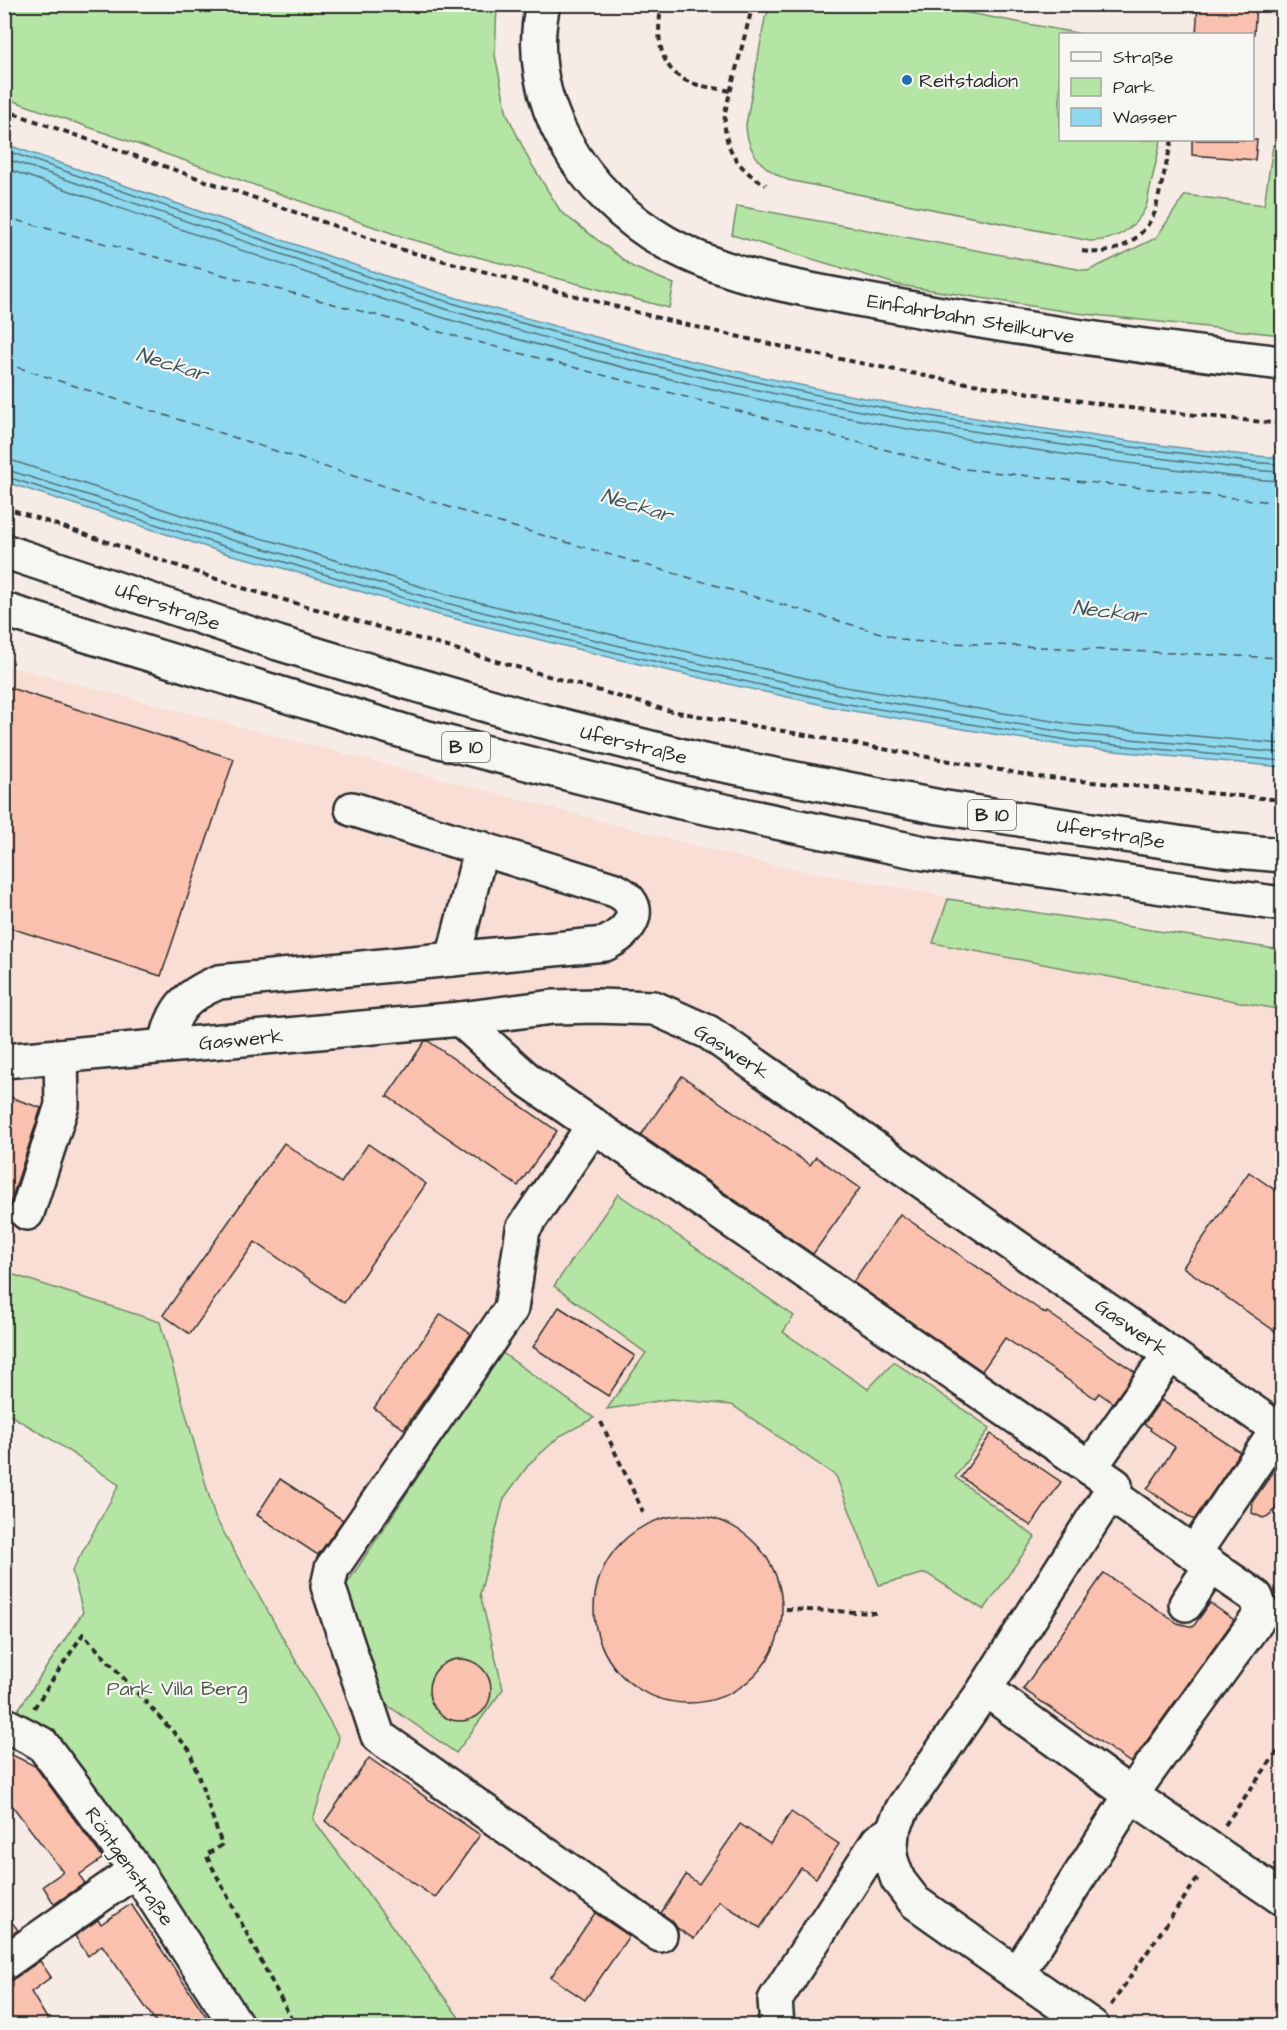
<svg xmlns="http://www.w3.org/2000/svg" width="1287" height="2030" font-family="'Architects Daughter',sans-serif">
  <rect width="100%" height="100%" fill="#f7ebe5"/>
  <filter id="ink" filterUnits="userSpaceOnUse"><feTurbulence type="fractalNoise" baseFrequency=".0167" numOctaves="2"/><feDisplacementMap in="SourceGraphic" scale="12" xChannelSelector="R" yChannelSelector="G"/><feConvolveMatrix kernelMatrix="1 2 1 2 8 2 1 2 1" color-interpolation-filters="sRGB"/></filter>
  <g filter="url(#ink)">
    <polygon fill="#f8ded5" points="4,665 762,863 1282,958 1282,2025 460,2025 458,2016 313,1819 339,1738 215,1517 160,1322 5,1272"/>
    <g fill="#b5e5a4" stroke="#708868" stroke-width="1.5">
      <polygon points="5,4 497,5 495,55 507,114 529,160 561,212 633,267 674,284 669,308 406,238 5,98"/>
      <path d="M772,5H926L1082,34H1060V140H1161L1146,207C1134,230 1116,241 1090,241L788,180C763,170 747,152 746,125L765,18Z"/>
      <polygon points="1273,146 1282,147 1282,335 1076,313 899,285 732,235 737,206 1088,271 1156,238 1185,195 1264,205"/>
      <polygon points="948,899 1282,950 1282,1010 933,943"/>
      <polygon points="618,1194 794,1316 783,1332 868,1389 894,1362 990,1428 955,1477 1035,1537 984,1610 926,1573 879,1585 836,1476 732,1405 671,1399 607,1409 646,1353 554,1286"/>
      <polygon points="5,1272 160,1322 215,1517 339,1738 313,1819 458,2016 460,2025 257,2025 150,1867 16,1713 83,1612 72,1571 119,1485 49,1438 5,1412"/>
      <polygon points="501,1352 594,1418 560,1436 530,1463 504,1498 480,1594 503,1689 456,1753 383,1702 344,1588"/>
    </g>
    <path fill="#8ed9ef" stroke="#6693a1" stroke-width="1.5" d="M5,144L389,277C612,348 841,400 1073,433C1143,443 1212,453 1282,458V767L1073,747L841,709L621,660L439,615L269,564L228,554L5,482Z"/>
    <g fill="none" stroke-linecap="round" stroke-linejoin="round">
      <g stroke="#537179" stroke-width="1.5">
        <path d="M4,150L387,283C608,353 834,405 1063,437C1107,444 1152,450 1196,455C1224,459 1253,464 1282,464"/>
        <path d="M4,158L385,290C606,361 833,412 1063,445C1105,451 1148,457 1191,462C1221,466 1252,471 1282,472"/>
        <path d="M4,168L382,299C604,369 832,421 1062,454C1105,460 1148,466 1191,471C1221,475 1252,480 1282,481"/>
        <polyline points="4,460 13,461 234,532 276,542 445,594 626,638 845,687 1076,725 1282,744"/>
        <polyline points="4,469 232,540 273,551 442,602 624,647 844,695 1075,734 1282,753"/>
        <polyline points="4,476 230,548 271,558 440,609 622,654 842,703 1074,741 1282,761"/>
      </g>
      <g stroke="#44565c" stroke-width="1.5" stroke-dasharray="8 6" stroke-linecap="butt">
        <polyline points="4,217 955,468 1282,503"/>
        <polyline points="4,363 483,518 908,641 1282,658"/>
      </g>
    </g>
    <g fill="#fac1af" stroke="#2b2b2b" stroke-width="1.5">
      <polygon points="1198,4 1256,4 1254,34 1196,34"/>
      <polygon points="1192,140 1257,140 1255,160 1192,155"/>
      <polygon points="4,686 234,759 161,976 4,926"/>
      <polygon points="425,1041 428,1041 557,1131 518,1186 387,1096"/>
      <polygon points="682,1076 810,1165 816,1157 860,1188 813,1254 641,1135"/>
      <polygon points="4,1095 41,1108 9,1207 8,1217 4,1216"/>
      <polygon points="284,1143 341,1183 368,1144 426,1184 344,1303 255,1242 190,1334 163,1315"/>
      <polygon points="1249,1172 1282,1195 1282,1336 1183,1267"/>
      <polygon points="900,1214 1046,1314 1047,1312 1135,1372 1113,1403 1099,1393 1095,1398 1005,1338 982,1371 853,1282"/>
      <polygon points="559,1307 635,1356 608,1396 533,1347"/>
      <polygon points="441,1314 471,1334 404,1429 374,1408"/>
      <polygon points="1161,1400 1240,1452 1194,1520 1147,1489 1175,1447 1150,1430 1151,1428 1144,1424"/>
      <polygon points="991,1434 1061,1482 1031,1526 961,1477"/>
      <polygon points="1282,1459 1282,1499 1271,1515 1263,1518 1252,1513 1253,1501"/>
      <polygon points="280,1479 343,1520 318,1555 257,1515"/>
      <circle cx="688" cy="1609" r="94"/>
      <polygon points="1104,1573 1177,1623 1193,1627 1210,1603 1234,1620 1131,1763 1023,1689"/>
      <circle cx="460" cy="1690" r="31"/>
      <polygon points="4,1751 35,1766 103,1858 79,1875 85,1883 54,1904 43,1886 63,1872 4,1795"/>
      <polygon points="369,1758 480,1835 435,1898 325,1821"/>
      <polygon points="791,1812 839,1844 816,1878 801,1868 760,1928 719,1901 694,1939 677,1928 671,1920 661,1913 686,1875 699,1884 740,1824 770,1844"/>
      <polygon points="131,1904 196,2001 212,2025 158,2025 102,1945 88,1956 75,1936 98,1920 101,1924"/>
      <polygon points="4,1912 18,1930 4,1940"/>
      <polygon points="595,1913 629,1936 585,2000 551,1977"/>
      <polygon points="40,1961 51,1977 31,1992 51,2025 4,2025 4,1982 15,1978"/>
    </g>
    <g fill="none" stroke-linecap="round" stroke-linejoin="round">
      <defs>
        <g id="minor">
          <path d="M543,4C521,101 584,196 665,242C732,280 811,290 886,304C1018,329 1149,348 1282,363"/>
          <polyline points="453,959 481,848"/>
          <polyline points="460,1019 529,1081 1115,1485 985,1689 1131,1795 1282,1898"/>
          <path d="M166,1046C172,1010 185,996 219,982L605,944C631,932 648,906 615,890L352,809"/>
          <polyline points="4,1061 460,1019 553,1007 597,1006 654,1008 708,1032 1282,1432"/>
          <polyline points="594,1125 523,1229 511,1309 332,1568 328,1586 378,1736 660,1935"/>
          <polyline points="27,1213 62,1105 61,1056"/>
          <polyline points="1090,1468 1170,1354"/>
          <polyline points="1109,1493 1194,1553 1278,1429"/>
          <polyline points="1186,1604 1211,1566 1194,1553"/>
          <polyline points="985,1689 903,1808 892,1832 890,1857 898,1880 915,1902 1017,1974"/>
          <polyline points="4,1724 42,1744 136,1870 237,2026"/>
          <polyline points="4,1963 136,1870"/>
          <polyline points="777,2026 775,2000 878,1841 892,1832"/>
          <polyline points="1092,2026 1017,1974 1131,1795 1262,1613 1256,1597 1211,1566"/>
        </g>
        <g id="highway">
          <polyline points="4,551 278,643 407,682 531,718 703,761 940,807 1224,850 1282,855"/>
          <polyline points="4,610 416,735 681,802 924,853 1282,904"/>
        </g>
      </defs>
      <use href="#minor" stroke="#2b2b2b" stroke-width="38"/>
      <use href="#highway" stroke="#2b2b2b" stroke-width="38"/>
      <g stroke="#2b2b2b" stroke-width="4" stroke-dasharray="6 4.5" stroke-linecap="butt">
        <path d="M662,4C656,33 657,69 689,82C701,87 717,88 730,91"/>
        <path d="M753,4L725,112C722,146 737,169 766,185"/>
        <polyline points="786,4 789,10"/>
        <polyline points="1282,94 1278,96 1277,117 1282,120"/>
        <polyline points="4,110 403,250 666,320 805,352 941,379 1120,407 1282,424"/>
        <path d="M1082,251C1115,257 1142,241 1155,212L1172,140"/>
        <polyline points="4,507 243,588 666,710 1039,777 1282,800"/>
        <polyline points="601,1422 643,1512"/>
        <polyline points="786,1609 878,1613"/>
        <polyline points="34,1708 83,1634 189,1749 222,1845 206,1855 295,2026"/>
        <polyline points="1225,1825 1282,1745"/>
        <polyline points="1111,2005 1200,1875"/>
      </g>
      <use href="#minor" stroke="#f6f6f2" stroke-width="33"/>
      <use href="#highway" stroke="#f6f6f2" stroke-width="33"/>
    </g>
  </g>
  <circle fill="#1f6fb2" stroke="#f6f6f2" stroke-width="2" cx="907" cy="80" r="6"/>
  <g text-anchor="middle" stroke-width="4.5" stroke-linejoin="round" paint-order="stroke">
    <g fill="#f6f6f2" stroke="#686867" stroke-width="1.5">
      <rect x="442" y="732" width="48" height="30" rx="4.5"/>
      <rect x="968" y="800" width="48" height="30" rx="4.5"/>
    </g>
    <g font-size="18" font-weight="bold" fill="#2b2b2b">
      <text x="466" y="753">B 10</text>
      <text x="992" y="821">B 10</text>
    </g>
    <g font-size="20" fill="#2b2b2b" stroke="#f6f6f2" text-anchor="start">
      <text x="919" y="87">Reitstadion</text>
    </g>
    <g font-size="20" fill="#2b2b2b" stroke="#f6f6f2">
      <text transform="translate(971 318) rotate(10)" y="7">Einfahrbahn Steilkurve</text>
      <text transform="translate(168 606) rotate(19)" y="7">Uferstraße</text>
      <text transform="translate(634 744) rotate(14)" y="7">Uferstraße</text>
      <text transform="translate(1111 833) rotate(9)" y="7">Uferstraße</text>
      <text transform="translate(241 1039) rotate(-5)" y="7">Gaswerk</text>
      <text transform="translate(732 1051) rotate(33)" y="7">Gaswerk</text>
      <text transform="translate(1132 1327) rotate(35)" y="7">Gaswerk</text>
      <text transform="translate(130 1866) rotate(55)" y="7">Röntgenstraße</text>
    </g>
    <g font-size="20" fill="#4e5a49" stroke="#f6f6f2">
      <text x="177" y="1695">Park Villa Berg</text>
    </g>
    <g font-size="21" font-style="italic" fill="#44565c" stroke="#f6f6f2">
      <text transform="translate(172 364) rotate(17)" y="7">Neckar</text>
      <text transform="translate(637 505) rotate(17)" y="7">Neckar</text>
      <text transform="translate(1109 611) rotate(7)" y="7">Neckar</text>
    </g>
  </g>
  <rect width="1287" height="2030" fill="none" stroke="#f6f6f2" stroke-width="24"/>
  <rect x="12" y="12" width="1263" height="2006" fill="none" stroke="#2b2b2b" stroke-width="2" filter="url(#ink)"/>
  <rect x="1059" y="33" width="195" height="108" fill="#f6f6f2" stroke="#a5a5a2" stroke-width="1.5"/>
  <rect x="1071" y="52" width="30" height="9" fill="#f6f6f2" stroke="#a5a5a2" stroke-width="1.5"/>
  <text x="1113" y="63" font-size="18" fill="#2b2b2b">Straße</text>
  <rect x="1071" y="78" width="30" height="18" fill="#b5e5a4" stroke="#a5a5a2" stroke-width="1.5"/>
  <text x="1113" y="93" font-size="18" fill="#2b2b2b">Park</text>
  <rect x="1071" y="108" width="30" height="18" fill="#8ed9ef" stroke="#a5a5a2" stroke-width="1.5"/>
  <text x="1113" y="123" font-size="18" fill="#2b2b2b">Wasser</text>
</svg>
